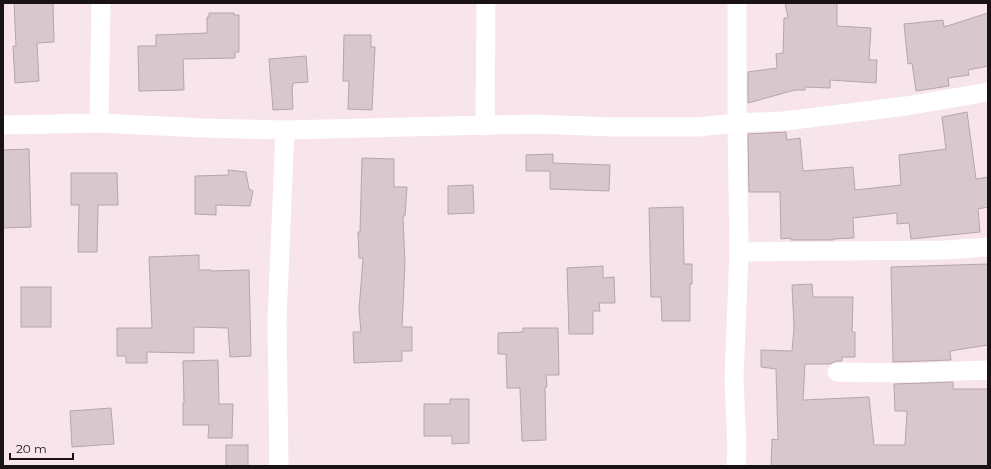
<svg xmlns="http://www.w3.org/2000/svg" width="991" height="469" font-family="Montserrat,sans-serif">
  <rect width="100%" height="100%" fill="#f7e5eb"/>
  <g fill="#d8c7cc" stroke="#b6a5aa">
    <polygon points="14,3 53,3 54,42 37,43 39,81 15,83 13,46 16,46"/>
    <polygon points="785,3 837,3 837,26 871,28 869,60 877,60 876,83 830,80 830,88 805,87 805,90 795,90 748,103 748,72 777,68 776,54 783,53 784,18 788,18"/>
    <polygon points="209,13 234,13 234,15 239,15 239,52 235,52 235,58 183,59 184,90 139,91 138,46 156,46 156,35 207,33 207,17 209,17"/>
    <polygon points="988,13 988,66 968,70 969,75 948,78 949,86 916,91 912,63 908,64 904,24 943,20 944,27"/>
    <polygon points="344,35 371,35 371,47 375,47 372,110 348,109 349,81 343,81"/>
    <polygon points="306,56 308,82 293,83 293,87 292,87 293,109 273,110 269,59"/>
    <polygon points="967,112 976,179 988,177 988,207 978,209 980,232 911,239 909,223 897,224 897,213 853,218 854,238 833,239 833,240 791,240 791,238 781,239 780,192 749,192 748,134 786,132 787,140 800,138 803,171 853,167 855,190 901,185 899,155 946,149 942,117"/>
    <polygon points="29,149 31,227 3,228 3,150"/>
    <polygon points="553,154 553,163 610,165 609,191 550,189 550,171 526,171 526,155"/>
    <polygon points="362,158 394,159 394,187 407,187 405,216 403,216 405,263 402,327 412,327 412,351 402,351 402,361 354,363 353,332 361,332 359,310 363,258 359,258 358,232 360,232"/>
    <polygon points="228,170 246,172 249,189 253,191 250,206 216,205 216,215 195,214 195,176 229,175"/>
    <polygon points="71,173 117,173 118,205 98,205 97,252 78,252 79,205 71,205"/>
    <polygon points="473,185 474,213 448,214 448,186"/>
    <polygon points="683,207 684,264 692,264 692,284 690,284 690,321 662,321 661,297 651,297 649,208"/>
    <polygon points="199,255 199,270 211,270 211,271 249,270 251,356 230,357 228,328 194,327 194,353 147,352 147,363 126,363 126,356 117,356 117,328 152,328 149,257"/>
    <polygon points="988,264 988,345 950,351 951,360 893,362 891,267"/>
    <polygon points="603,266 603,278 614,277 615,303 599,303 600,311 593,311 593,334 569,334 567,268"/>
    <polygon points="812,284 813,297 853,297 852,332 855,332 855,357 842,357 842,361 837,361 830,364 805,364 803,400 869,397 874,445 905,445 907,411 895,411 894,384 953,382 953,389 988,389 988,466 771,466 772,439 778,440 776,369 761,367 761,350 792,351 794,328 792,285"/>
    <rect x="21" y="287" width="30" height="40"/>
    <polygon points="523,328 558,328 559,375 546,375 547,387 545,387 546,440 522,441 520,388 507,388 506,354 498,354 498,333 523,332"/>
    <polygon points="218,360 219,404 233,404 232,438 208,438 209,425 183,425 183,403 184,403 183,361"/>
    <polygon points="450,399 469,399 469,443 452,444 452,436 424,436 424,404 450,404"/>
    <polygon points="111,408 114,444 72,447 70,411"/>
    <rect x="226" y="445" width="22" height="21"/>
  </g>
  <g fill="none" stroke-linecap="round" stroke-linejoin="round">
    <g stroke="#fff" stroke-width="19">
      <polyline points="99,123 101,3"/>
      <polyline points="3,125 99,123 202,128 285,130 535,124 612,127 698,127 737,123 784,121 850,113 906,106 988,92"/>
      <polyline points="485,126 486,3"/>
      <polyline points="739,252 945,250 988,247"/>
      <polyline points="837,372 906,373 988,370"/>
      <polyline points="279,466 277,320 285,130"/>
      <polyline points="736,466 737,449 734,379 739,252 737,123 737,3"/>
    </g>
  </g>
  <rect width="991" height="469" fill="none" stroke="#191315" stroke-width="8"/>
  <path d="M10 453v6h63v-6" fill="none" stroke="#191315" stroke-width="2"/>
  <text x="16" y="453" font-size="12" fill="#191315" stroke="#f7e5eb" stroke-width="3" paint-order="stroke">20 m</text>
</svg>
